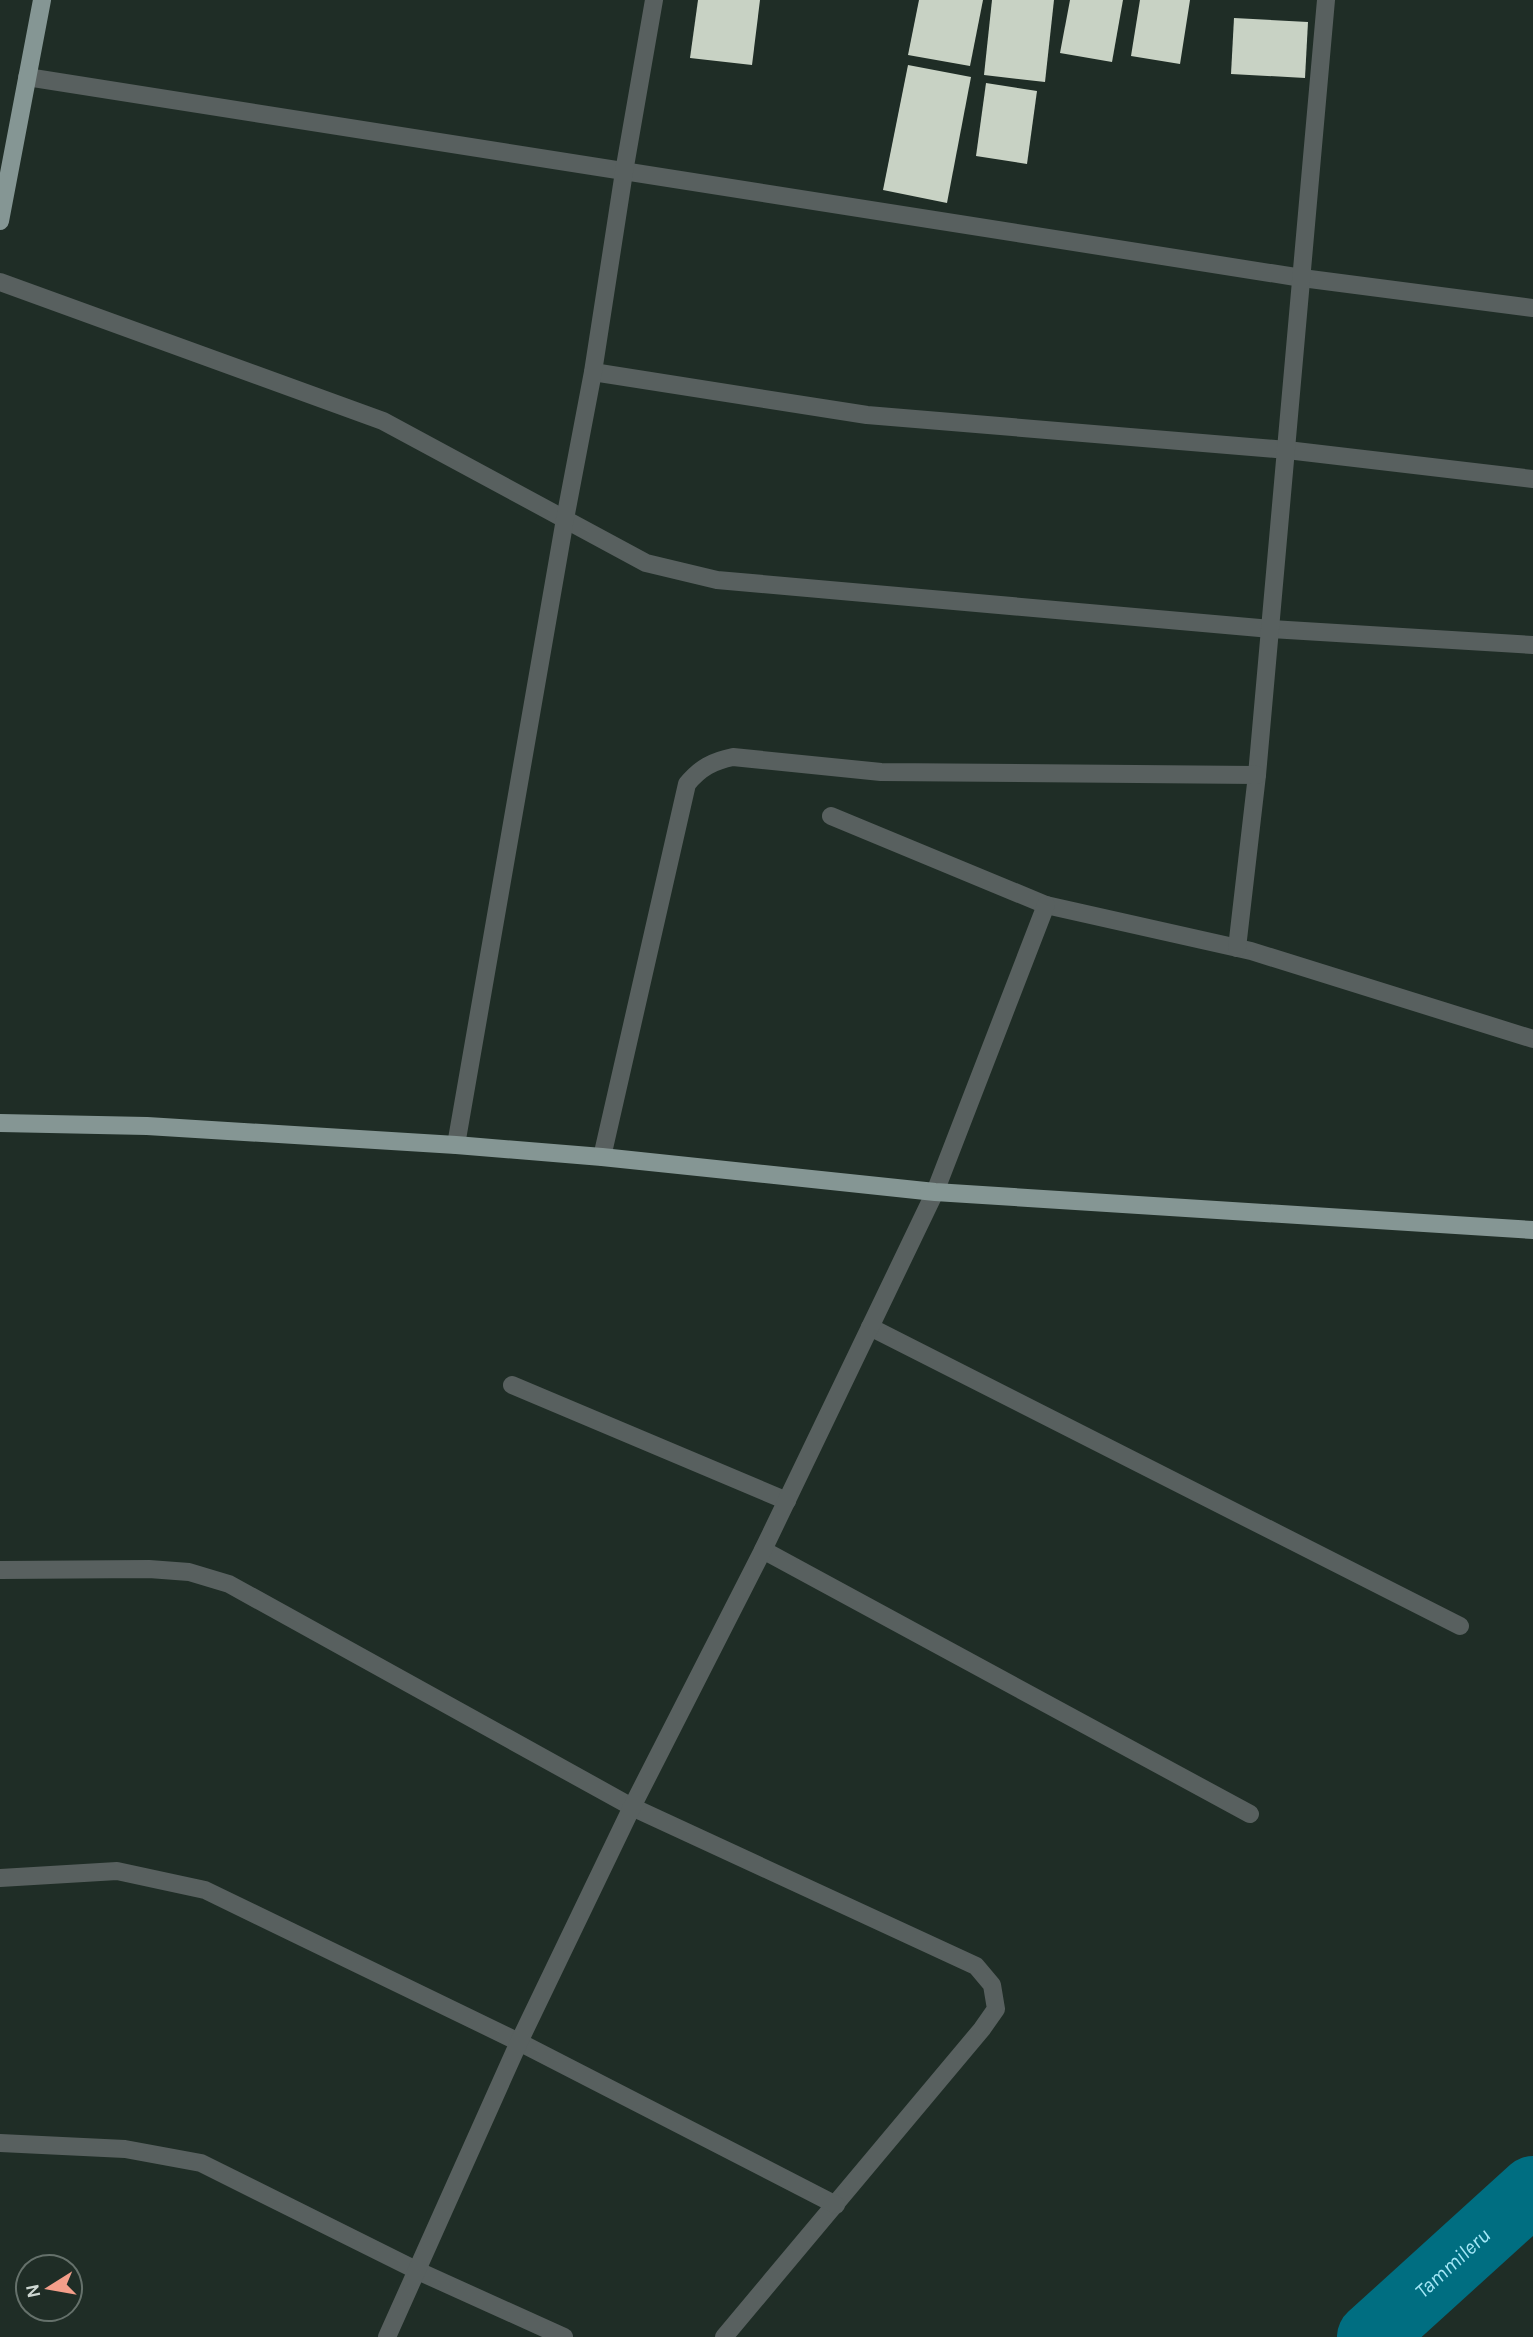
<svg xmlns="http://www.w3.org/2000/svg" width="1533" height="2337" font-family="Karla,sans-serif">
  <rect width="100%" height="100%" fill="#1f2d26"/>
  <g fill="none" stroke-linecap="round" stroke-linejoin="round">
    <path stroke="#006e81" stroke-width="68" id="s1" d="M1371,2337L1533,2190"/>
  </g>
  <g fill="#c8d2c4">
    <polygon points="698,0 760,0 752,65 690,58"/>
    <polygon points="919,0 983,0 970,66 908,55"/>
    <polygon points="992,0 1054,0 1045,82 984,75"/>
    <polygon points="1070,0 1123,0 1112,62 1060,53"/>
    <polygon points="1140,0 1190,0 1180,64 1131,56"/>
    <polygon points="1234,18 1308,22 1305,78 1231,74"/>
    <polygon points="908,65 971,77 947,203 883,190"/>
    <polygon points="986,83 1037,91 1027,164 976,156"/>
  </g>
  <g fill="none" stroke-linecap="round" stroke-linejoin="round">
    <g stroke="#58605f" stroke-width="18">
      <polyline points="27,77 1302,278 1533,308"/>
      <polyline points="0,282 383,421 646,563 717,580 1271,629 1533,645"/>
      <polyline points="593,372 867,415 1287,450 1533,479"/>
      <polyline points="831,816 1046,905 1251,951 1533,1039"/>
      <polyline points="1237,948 1257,775 1326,0"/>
      <polyline points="456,1145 565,519 593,372 624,172 654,0"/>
      <path d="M602,1157L687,784C700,768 713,761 733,757L881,772L1257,775"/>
      <polyline points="870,1327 1460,1626"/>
      <polyline points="512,1385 787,1501"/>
      <polyline points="763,1550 1250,1814"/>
      <polyline points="0,1570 149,1569 189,1572 229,1584 632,1807 976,1966 992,1985 996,2009 982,2029 724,2337"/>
      <polyline points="0,1878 117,1871 205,1890 519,2042 836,2205"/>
      <polyline points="0,2143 125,2149 201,2163 418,2271 564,2337"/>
      <polyline points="387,2337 519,2042 632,1807 763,1550 935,1192 1046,905"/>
    </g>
    <g stroke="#859694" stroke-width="18">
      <polyline points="0,221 42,0"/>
      <polyline points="0,1123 147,1126 456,1145 602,1157 935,1192 1533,1230"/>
    </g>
  </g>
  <g text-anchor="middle" stroke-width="7" stroke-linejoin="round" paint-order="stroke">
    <g font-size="21" font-style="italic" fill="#a3e7f7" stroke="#1f2d26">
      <text dy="7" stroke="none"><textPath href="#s1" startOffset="110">Tammileru</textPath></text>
    </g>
  </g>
  <g transform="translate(49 2288) rotate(259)"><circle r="33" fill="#1f2d26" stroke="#65716b" stroke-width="2"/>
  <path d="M0-5L12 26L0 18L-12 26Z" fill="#f49e8a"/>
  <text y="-10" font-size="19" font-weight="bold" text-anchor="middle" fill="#ced7d2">N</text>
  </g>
</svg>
